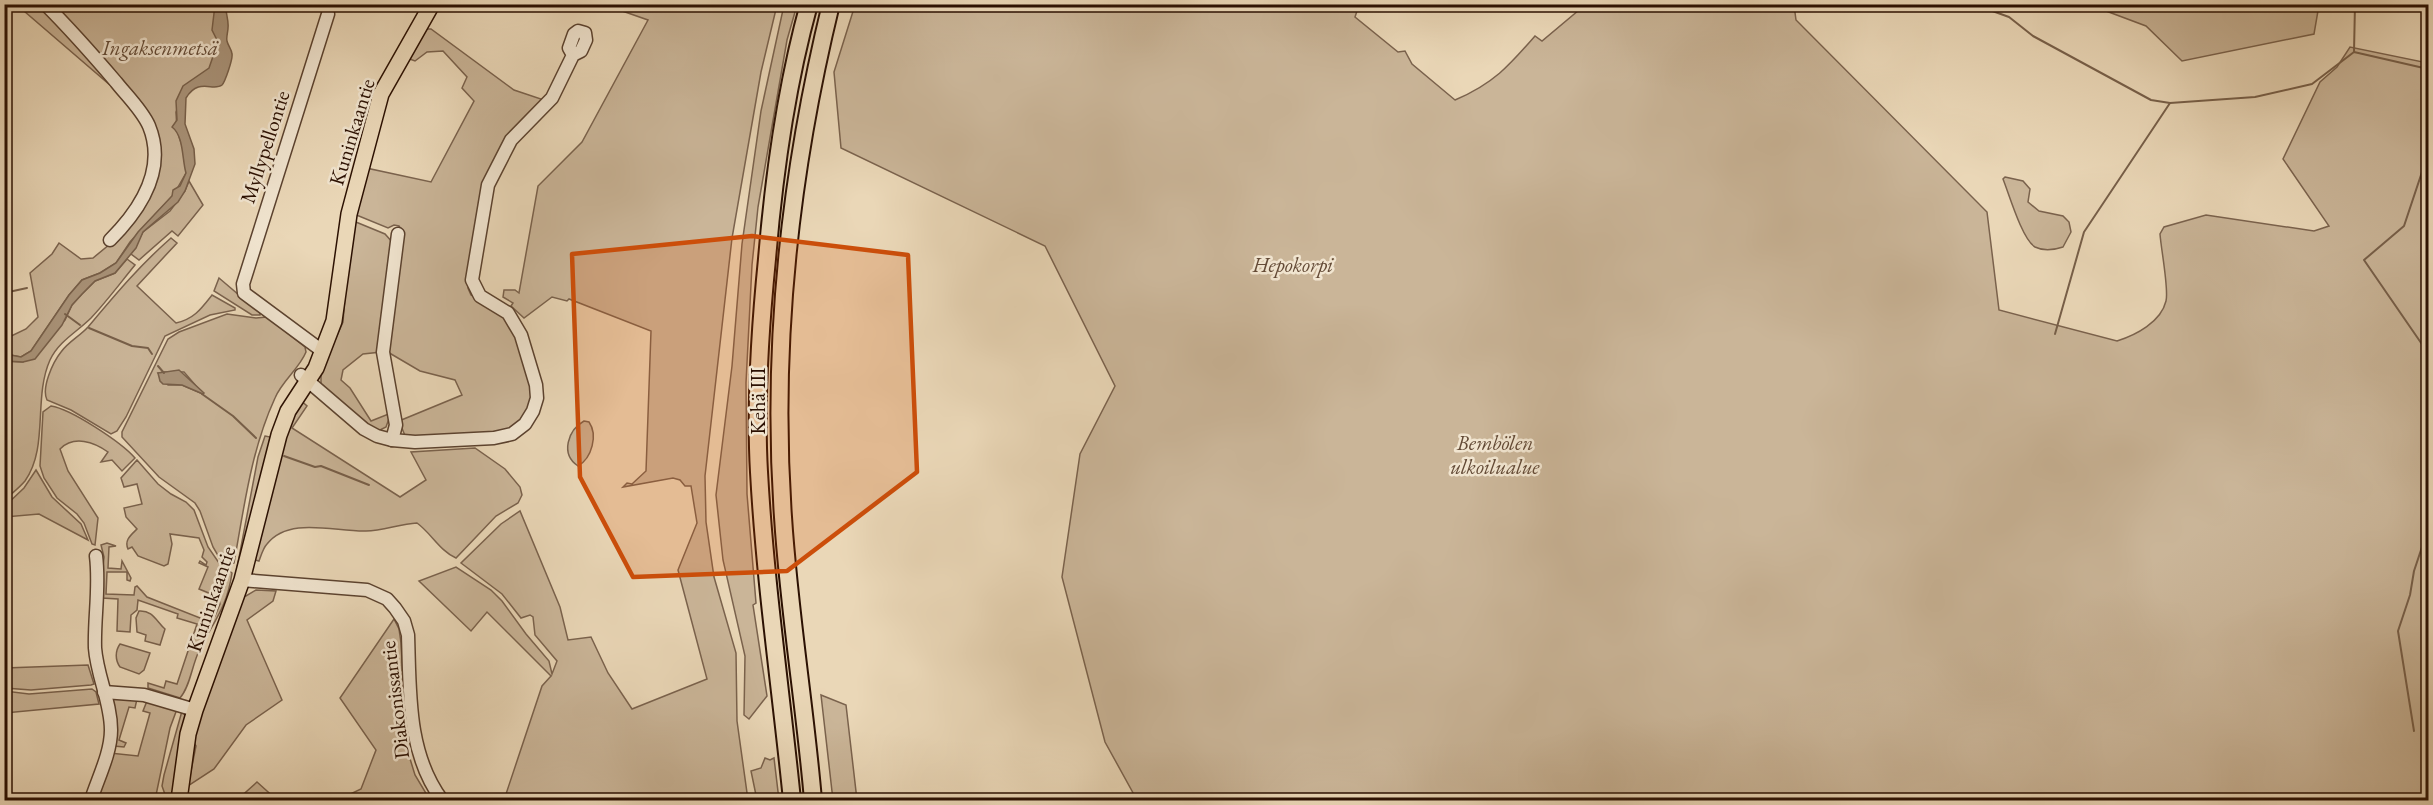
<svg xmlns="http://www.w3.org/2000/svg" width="2433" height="805" font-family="'EB Garamond',serif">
  <rect width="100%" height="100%" fill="#ead7b7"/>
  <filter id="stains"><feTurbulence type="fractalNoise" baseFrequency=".00333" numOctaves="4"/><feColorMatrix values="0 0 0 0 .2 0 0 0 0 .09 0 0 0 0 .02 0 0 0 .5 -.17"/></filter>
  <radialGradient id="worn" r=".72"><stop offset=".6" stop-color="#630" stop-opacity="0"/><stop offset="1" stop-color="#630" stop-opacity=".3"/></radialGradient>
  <g fill="#cab598" stroke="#7a624d" stroke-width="1.5" fill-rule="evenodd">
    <polygon points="17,5 217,5 220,39 211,70 187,84 176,112 177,130 184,152 186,173 174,194 130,242 116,263 100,273 82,280 69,295 31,351 21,357 5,354 5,339 26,329 38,317 30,273 52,254 59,243 81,259 93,258 110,244 153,189 155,134 125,98"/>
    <polygon points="605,5 777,5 761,72 732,238 705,476 706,522 714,577 736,653 737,721 748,800 504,800 542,686 551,676 487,612 471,631 419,581 456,567 491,590 502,601 526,634 549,661 552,674 557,661 535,635 533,617 530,615 521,618 502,594 461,563 501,524 520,511 560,607 568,640 591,637 608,673 632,709 707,679 678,570 697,523 691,486 685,486 680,480 673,478 623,487 627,483 632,484 646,471 651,331 569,299 567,301 552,297 524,318 511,306 513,303 503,297 504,290 515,290 519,293 538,186 582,142 648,20"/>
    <polygon points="784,5 797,5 787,40 758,207 752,265 746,383 747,494 756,603 753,605 767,696 749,719 744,715 745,656 723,560 716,495 732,366 742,244 761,111"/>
    <path d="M1359,5L1355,17L1398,52L1405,51L1412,64L1455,100C1493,84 1509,66 1535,36L1542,41L1585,5H1794L1796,20L1987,212L1999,310L2117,341C2136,335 2161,322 2166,301C2169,289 2161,249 2160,234L2164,227L2206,215L2314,231L2329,226L2283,159L2320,82L2337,67L2350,47L2428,63V800H1137L1105,742L1062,577L1080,454L1115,386L1045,246L841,148L834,72L855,5Z"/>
    <polygon points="2090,5 2319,4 2319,5 2314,34 2182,61 2146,26"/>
    <polygon points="424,29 431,29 514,90 544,100 510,134 470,262 468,288 471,295 502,312 511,323 530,379 532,395 524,420 499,435 406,438 399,421 462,395 455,380 420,371 386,351 401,229 399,226 394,225 388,228 354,214 366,168 431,182 474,101 462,88 467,77 443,51 427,52 415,61 407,58"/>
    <path d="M2005,177L2023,181L2030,189L2028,202L2039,211L2063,216L2069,222L2071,232L2063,247C2054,250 2043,251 2035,247C2022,239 2009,194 2003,179Z"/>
    <polygon points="189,181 203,205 178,236 172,231 139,260 131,254 143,232 170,211 185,191"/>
    <polygon points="351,220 385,234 393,243 381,352 363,354 343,370 341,380 350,388 371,421 391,413 386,427 376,432 321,385 321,371 343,322"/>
    <path d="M171,238L177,243L137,286L176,323C194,319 201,309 212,295L235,308V310L210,315L165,336L126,417L117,431L111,434L71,410L47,400C41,388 53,362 61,352C68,342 80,336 88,327C115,295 139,266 171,238Z"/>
    <path d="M127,259L135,265C121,282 107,301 91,318C77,332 59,341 50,360C33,398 49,447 25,481C19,488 11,494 5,500L4,361L23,362L65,320L72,305L82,294L95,281L115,273Z"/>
    <polygon points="219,278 260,313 260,315 252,315 214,291"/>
    <path d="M227,314L256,318L267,317L305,347L306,352C299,369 282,381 275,398C251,450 244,508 234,563L229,565L220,559L213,547L200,511L195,503L159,477L122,437V432L168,339L179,332ZM164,372H184L203,394L182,385H168L158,373Z"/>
    <path d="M299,399L307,406L292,428L400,497L426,480L411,452L475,448L505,469L520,487L522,495L518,503L496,516L456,558C440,551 431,533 417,523C399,524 383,531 366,531C335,532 289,516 267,544C263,548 261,556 259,561L255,560L270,482Z"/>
    <path d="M51,406C71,409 121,442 135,458L122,471L112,460L101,462L108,452C94,442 74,435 60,449L68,471L98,518L95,545L92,544L84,523L77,514L57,498L44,478L40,466L43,412Z"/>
    <path d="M584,421L589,422C598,435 592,458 578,466C560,454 568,430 584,421Z"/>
    <polygon points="265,436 270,437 268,452 242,568 237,568 258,457"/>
    <path d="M137,460L158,484L171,494L186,502L194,510L208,547L219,563L232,573C227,608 213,622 199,651C192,665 190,687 180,698L148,688V683L164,688L166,681L177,684L197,624L177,618L178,614L138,600L137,610L131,615L130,632L117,631L118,599L102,598L100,595L104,557L101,545L107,543L116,546L109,547L108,568L121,569L122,561L131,578L130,581L127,580V572H107L106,594L134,595L135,587L137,586L147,597L205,620L215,616L220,604L218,596L214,607L212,606L216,596L199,589L208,567L199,563L200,561L206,565L207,562L202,557L204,550L199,538L170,534L172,544L168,564L164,566L138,556L132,547L128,549C124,540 131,535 137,529L126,517L124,508L142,504L137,484L124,487L121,478Z"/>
    <polygon points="36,470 52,497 81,524 88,540 39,514 5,517 5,506 24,488"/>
    <polygon points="256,590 276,591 273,601 247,620 282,700 246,725 214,769 188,786 196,746 191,738 241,596 246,596"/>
    <path d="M139,611C153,610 156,621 165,629L160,645L145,641L146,635L137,632L136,618Z"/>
    <polygon points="394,619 399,629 401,643 407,749 415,775 430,800 338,800 361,789 376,750 340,698"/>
    <path d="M120,644L150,653L144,670L139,674L120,667C115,660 115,651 120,644Z"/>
    <polygon points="88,665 94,684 91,685 31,690 5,688 5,668"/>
    <polygon points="92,689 96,692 99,704 5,713 5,691 29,694"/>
    <polygon points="821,695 846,705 857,800 833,800"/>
    <polygon points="112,698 137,699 135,708 129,707 119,740 126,743 124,747 114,746"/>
    <polygon points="147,701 177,709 170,728 155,800 94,800 110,753 138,756 150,713 143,711"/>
    <polygon points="182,711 187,718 175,800 167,800 162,786 164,775"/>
    <polygon points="765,758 770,760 774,758 779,800 757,800 751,771 761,768"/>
    <polygon points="257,782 277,800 237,800"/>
  </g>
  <g fill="#a99379" stroke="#775f49" stroke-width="1.5">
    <path d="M215,5H226C225,13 229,19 228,28C228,32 226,37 227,41C228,46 232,50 232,54C233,59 225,82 222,85C213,92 199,77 186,98L185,124L194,149L195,164L185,191L178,202L143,232L136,248L115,273L95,281L82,294L72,305L62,325L35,359L23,362L5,361V354L21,357L31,351L69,295L82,280L100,273L116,263L138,232L172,196L173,190L180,186L186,173C182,160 184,136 172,127L177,120L176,101L183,86L209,68L218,42L212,30Z"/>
    <polygon points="179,370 204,393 203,394 182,385 163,384 160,381 158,373"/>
  </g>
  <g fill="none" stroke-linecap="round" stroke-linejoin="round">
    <g stroke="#775f49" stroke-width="2">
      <polyline points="1973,4 2009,17 2033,36 2151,100 2170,103 2255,97 2312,84 2354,52 2428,69"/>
      <polyline points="2354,52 2355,4"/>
      <polyline points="2428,154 2404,226 2364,260 2428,353"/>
      <polyline points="4,293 27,288"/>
      <polyline points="65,314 80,325"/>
      <polyline points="89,328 132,346 148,348 152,354"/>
      <polyline points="2055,334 2084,232 2170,103"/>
      <polyline points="158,366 164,373"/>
      <polyline points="202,394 233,416 256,438"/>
      <polyline points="284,456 315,467 321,466 369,485"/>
      <polyline points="2414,731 2398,631 2410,595 2414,571 2428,529"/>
    </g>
    <defs>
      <g id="minor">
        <path d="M45,4C70,29 93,55 116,82C127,96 142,110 149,126C167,170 140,210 110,240"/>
        <polyline points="321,350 244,293 243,284 328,14"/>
        <polyline points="301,375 364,429 377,436 392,440 415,442 494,438 512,434 525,424 533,411 537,398 536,385 521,335 508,313 480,296 472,280 488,185 511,140 552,98 573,55 581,51 586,40 585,33 578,31 574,34 569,48 573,55"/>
        <polyline points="392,440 396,425 383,352 398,234"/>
        <path d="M242,580L367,590L387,599L395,608L404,621L408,635C410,692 407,753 442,800"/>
        <polyline points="104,692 144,695 195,710"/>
        <path d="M91,800C98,778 111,753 111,730C111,702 97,676 95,648C94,618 100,587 96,556"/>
      </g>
      <polyline id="major" points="179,800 188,734 195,710 242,580 279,435 288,411 316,368 334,321 349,214 381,94 432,4"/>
      <g id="highway">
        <path d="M792,800C781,691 765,582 759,472C755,401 760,329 767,259C774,174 786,87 809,4"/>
        <path d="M813,800C805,706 789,612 783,517C771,345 790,172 831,4"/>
      </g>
    </defs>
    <use href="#minor" stroke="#5b422f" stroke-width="15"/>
    <use href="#major" stroke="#2b1002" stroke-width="18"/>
    <use href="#highway" stroke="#2b1002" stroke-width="20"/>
    <use href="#minor" stroke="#f1e5d0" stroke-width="12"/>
    <use href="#major" stroke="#ead7b7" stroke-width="15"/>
    <use href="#highway" stroke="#ead7b7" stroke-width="16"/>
  </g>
  <path fill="#cc4e0a" fill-opacity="0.2" stroke="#cc4e0a" stroke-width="4.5" stroke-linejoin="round" d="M752,236L908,255L917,472L787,571L633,577L580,477L572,254Z"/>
  <g text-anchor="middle" stroke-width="5" stroke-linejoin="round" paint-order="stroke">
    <g font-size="21" font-style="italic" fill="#634a36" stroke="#f1e5d0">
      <text x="160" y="55">Ingaksenmetsä</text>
      <text x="1293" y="272">Hepokorpi</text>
      <text x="1495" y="450">Bembölen<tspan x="1495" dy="24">ulkoilualue</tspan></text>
    </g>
    <g font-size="21" fill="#2b1002" stroke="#f1e5d0">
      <text transform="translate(352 132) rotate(-73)" y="7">Kuninkaantie</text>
      <text transform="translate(265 147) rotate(-72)" y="7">Myllypellontie</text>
      <text transform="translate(758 401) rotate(-90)" y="7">Kehä III</text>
      <text transform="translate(211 599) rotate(-71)" y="7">Kuninkaantie</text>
      <text transform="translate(395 700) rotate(-97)" y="7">Diakonissantie</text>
    </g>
  </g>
  <rect width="2433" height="805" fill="none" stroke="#ead7b7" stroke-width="24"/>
  <rect x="6" y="6" width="2421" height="793" fill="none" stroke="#2b1002" stroke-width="3"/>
  <rect x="12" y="12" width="2409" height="781" fill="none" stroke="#2b1002" stroke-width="1.5"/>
  <rect width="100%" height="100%" filter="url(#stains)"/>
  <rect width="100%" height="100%" fill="url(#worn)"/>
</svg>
